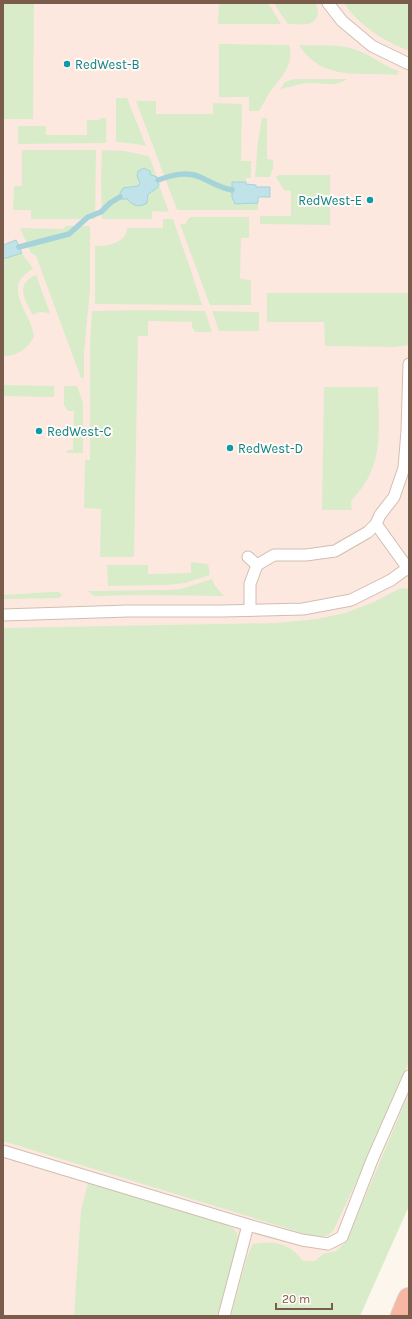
<svg xmlns="http://www.w3.org/2000/svg" width="412" height="1319" font-family="Karla,sans-serif">
  <rect width="100%" height="100%" fill="#fdf6ec"/>
  <polygon fill="#fde8e0" points="3,3 409,3 409,1132 341,1316 3,1316"/>
  <g fill="#d8ecc9">
    <polygon points="3,3 34,3 33,119 3,119"/>
    <polygon points="219,3 268,3 281,24 218,24"/>
    <path d="M274,3H315C320,10 319,22 308,24C302,25 295,24 288,24L280,13Z"/>
    <path d="M344,3H409V51C384,41 359,26 344,3Z"/>
    <path d="M219,44L289,45C295,65 281,77 270,92C266,98 263,104 259,111H249V97H219Z"/>
    <path d="M299,45C318,46 339,43 357,50C372,56 384,66 399,71L397,75C361,72 322,82 299,45Z"/>
    <path d="M294,79H347C335,88 322,82 308,83C298,84 290,87 280,89L285,82Z"/>
    <polygon points="116,98 127,98 146,146 136,144 116,142"/>
    <polygon points="136,101 156,101 156,114 213,114 213,103 242,104 241,161 251,161 251,178 246,178 246,182 232,182 235,204 258,203 258,210 177,210"/>
    <polygon points="100,118 106,118 106,143 18,144 18,126 46,126 46,135 87,135 87,120 99,120"/>
    <polygon points="262,118 267,118 267,159 273,160 273,168 270,177 255,177 258,142"/>
    <polygon points="22,150 96,150 95,219 31,219 31,210 13,210 14,186 22,186"/>
    <polygon points="102,150 124,151 149,156 157,177 151,175 137,176 139,180 138,186 123,188 127,199 131,203 147,203 148,194 156,189 159,185 169,212 152,211 152,219 102,219 101,178"/>
    <polygon points="279,175 330,175 330,225 260,224 260,216 291,216 291,191 284,190 276,177"/>
    <polygon points="190,217 249,217 249,238 241,238 240,279 251,280 251,305 210,305 180,224 185,224"/>
    <path d="M163,219H173L191,271L202,305L95,304V246C107,247 127,242 127,228H163Z"/>
    <polygon points="65,226 90,226 90,288 84,353 84,378 81,378 36,256 31,253 20,228 64,229"/>
    <path d="M22,253C25,259 30,263 33,269C0,286 31,312 34,336C29,348 16,357 3,356V265L5,264L3,259Z"/>
    <path d="M36,275L50,313L40,312L33,315C25,300 14,284 36,275Z"/>
    <polygon points="267,293 409,293 409,345 395,347 325,346 324,322 267,322"/>
    <polygon points="142,310 205,311 212,332 195,332 192,327 192,322 148,321 148,336 138,336 134,557 100,557 101,509 84,508 85,460 90,460 90,346 92,311"/>
    <polygon points="212,311 259,312 259,331 219,331"/>
    <polygon points="3,385 54,386 54,397 3,396"/>
    <polygon points="64,386 77,386 83,403 83,453 67,453 67,450 73,450 74,411 68,411 64,405"/>
    <path d="M324,387H378C378,415 383,450 369,476C364,486 358,493 351,501L352,510H322Z"/>
    <polygon points="191,562 208,564 210,575 185,583 167,585 108,586 107,565 148,565 148,574 191,573"/>
    <polygon points="212,579 215,586 224,596 142,595 94,596 88,591 168,590 181,589"/>
    <polygon points="405,588 409,589 409,1062 372,1149 333,1231 326,1236 315,1237 3,1141 3,628 276,623 317,619 345,613 374,602 399,589"/>
    <polygon points="52,592 60,592 60,594 63,594 59,598 3,599 3,595"/>
    <path d="M409,1093V1206L360,1316H231L247,1257L253,1244C274,1240 290,1243 303,1261H315L323,1254L336,1251L346,1242Z"/>
    <path d="M88,1183L104,1186L225,1224C231,1227 236,1229 238,1236C241,1247 221,1302 217,1316H74L81,1210Z"/>
  </g>
  <g fill="#bfe3e8" stroke="#a5d3da">
    <path d="M144,168L150,171L151,175L157,177L159,185L156,189L148,194L147,203C139,208 133,206 127,199H121L120,193L123,188L138,186L140,183L137,176L138,171Z"/>
    <polygon points="232,182 246,182 246,184 256,185 256,187 270,187 270,197 258,197 258,203 235,204 232,197"/>
    <polygon points="16,240 22,253 3,259 3,245"/>
  </g>
  <g fill="none" stroke-linecap="round" stroke-linejoin="round">
    <g stroke="#a5d3da" stroke-width="5.5">
      <path d="M158,180C172,175 186,171 200,177C211,182 220,188 232,190"/>
      <polyline points="19,247 69,234 88,217 101,212 110,203 120,197"/>
    </g>
    <defs>
      <g id="service">
        <polyline points="328,3 342,21 372,46 409,64"/>
        <polyline points="376,524 409,570"/>
        <polyline points="248,557 257,565"/>
        <polyline points="250,610 250,584 257,565 274,555 306,555 335,551 368,532 376,524 380,515 394,497 404,468 407,431 409,364"/>
        <polyline points="3,615 128,611 222,611 303,609 351,600 391,580 409,567"/>
        <polyline points="3,1151 248,1225 302,1240 328,1244 342,1237 372,1160 409,1076"/>
        <polyline points="224,1316 248,1225"/>
      </g>
      <polyline id="motorway" points="402,1316 409,1299"/>
    </defs>
    <use href="#service" stroke="#d1beb0" stroke-width="13"/>
    <use href="#motorway" stroke="#dad1cd" stroke-width="24"/>
    <use href="#service" stroke="#fff" stroke-width="11"/>
    <use href="#motorway" stroke="#f7b7a3" stroke-width="22"/>
  </g>
  <g fill="#0f9aa8" stroke="#fffaf3" stroke-width="1.5">
    <circle cx="67" cy="64" r="4"/>
    <circle cx="370" cy="200" r="4"/>
    <circle cx="39" cy="431" r="4"/>
    <circle cx="230" cy="448" r="4"/>
  </g>
  <g text-anchor="middle" stroke-width="4" stroke-linejoin="round" paint-order="stroke">
    <g font-size="13" fill="#0d838f" stroke="#fffaf3" text-anchor="start">
      <text x="75" y="69">RedWest-B</text>
      <text x="362" y="205" text-anchor="end">RedWest-E</text>
      <text x="47" y="436">RedWest-C</text>
      <text x="238" y="453">RedWest-D</text>
    </g>
  </g>
  <rect width="412" height="1319" fill="none" stroke="#7a5c4d" stroke-width="8"/>
  <path d="M276 1303v6h56v-6" fill="none" stroke="#7a5c4d" stroke-width="2"/>
  <text x="282" y="1303" font-size="12" fill="#7a5c4d" stroke="#fffaf3" stroke-width="3" paint-order="stroke">20 m</text>
</svg>
